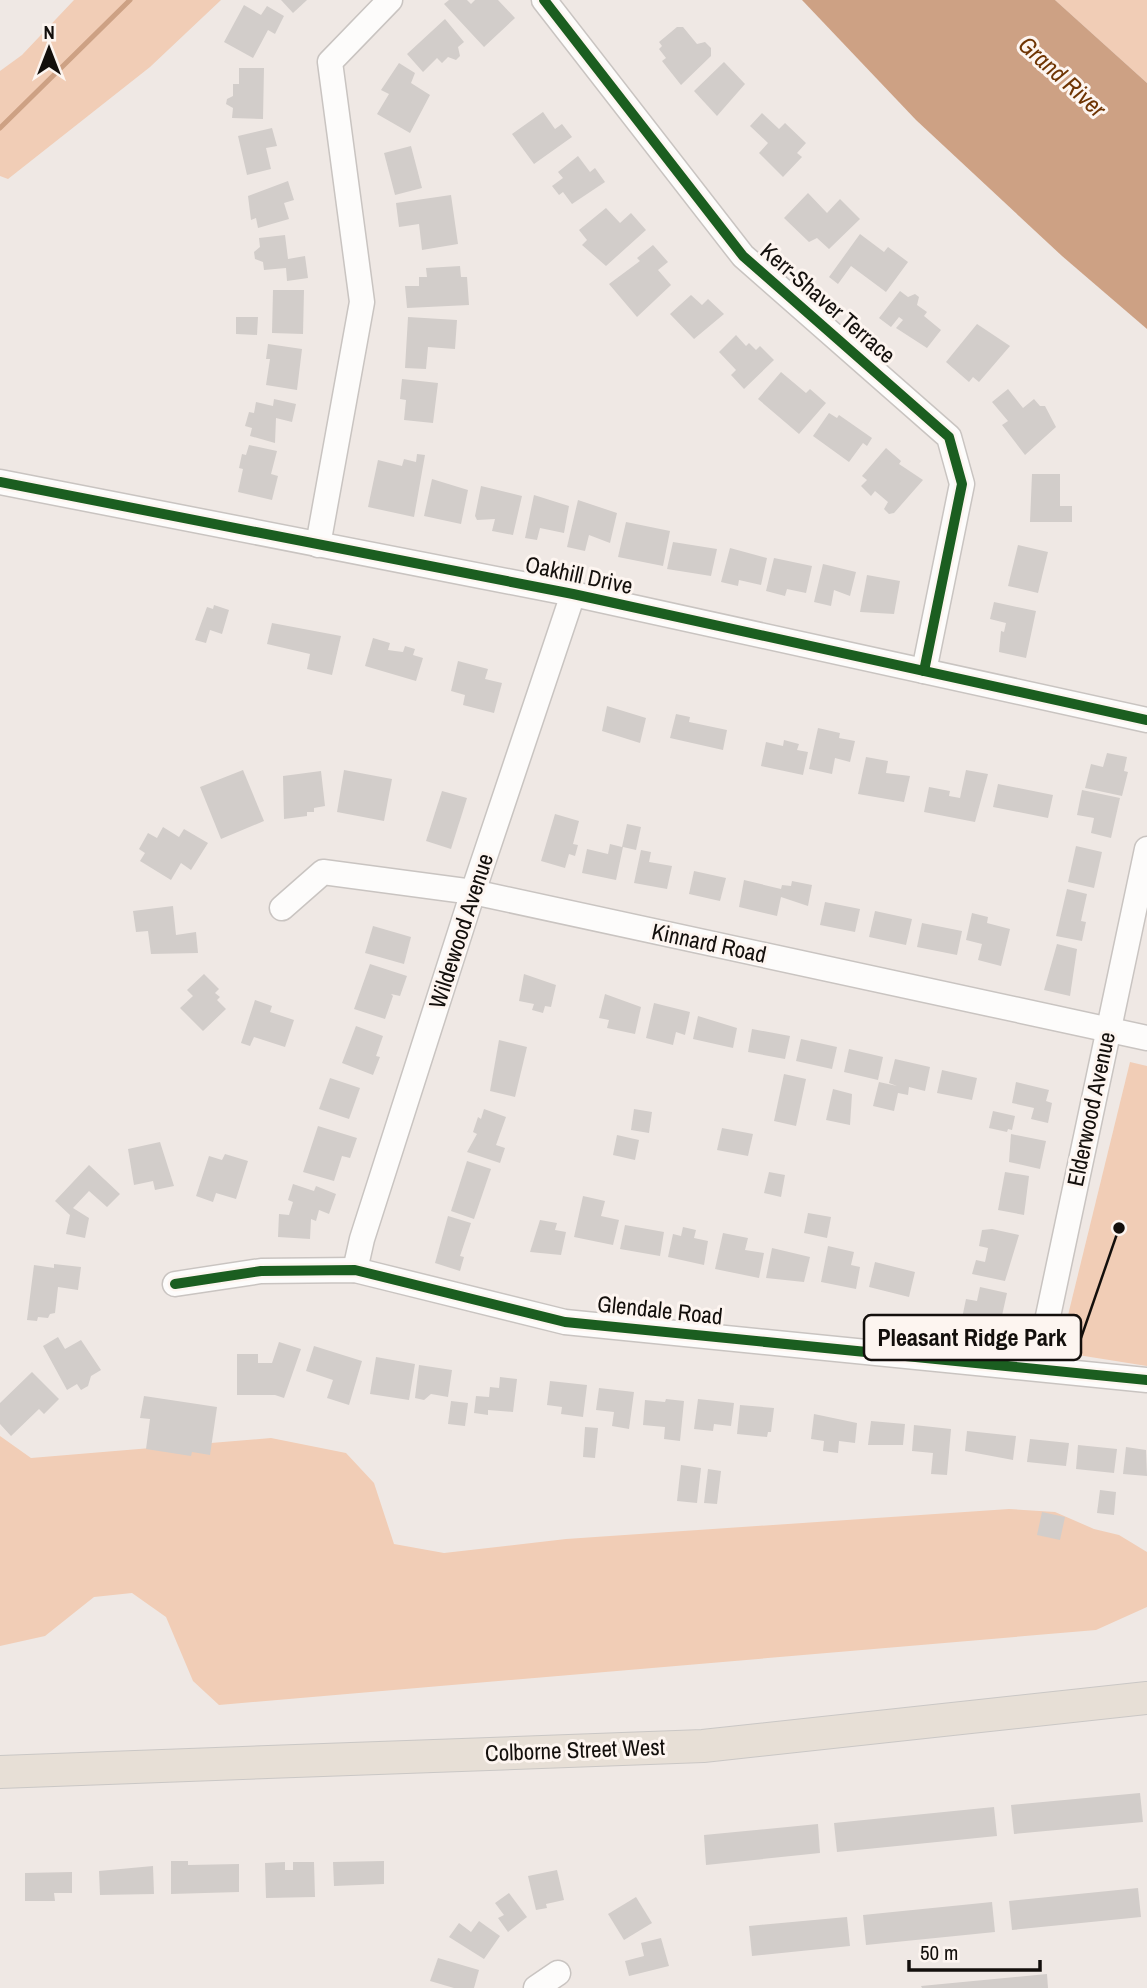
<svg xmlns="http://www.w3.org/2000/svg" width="1147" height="1988" font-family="'Archivo Narrow',sans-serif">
  <rect width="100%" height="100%" fill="#efe8e4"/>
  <g fill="#f1cdb6">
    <polygon points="74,0 221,0 150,67 8,179 0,176 0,71 22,55"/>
    <polygon points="1055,0 1147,0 1147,83"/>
    <polygon points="1130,1062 1147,1066 1147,1366 1059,1352"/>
    <polygon points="0,1436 31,1458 271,1438 346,1453 374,1483 394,1544 444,1553 566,1539 1009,1509 1055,1512 1094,1529 1119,1535 1147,1552 1147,1607 1096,1630 219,1705 193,1681 166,1617 132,1593 94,1597 45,1636 0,1646"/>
  </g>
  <polygon fill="#cda184" points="802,0 1055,0 1147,83 1147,329 1062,256 916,120"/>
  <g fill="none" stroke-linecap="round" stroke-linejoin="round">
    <polyline stroke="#cda184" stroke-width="5" points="0,128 130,0"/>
  </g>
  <g fill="#d2cdca">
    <polygon points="281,0 307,0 293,13"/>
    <polygon points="449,0 467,0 471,4 475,0 498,0 515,18 484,47 444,4"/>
    <polygon points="244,5 261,15 267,6 284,16 275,34 268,30 253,58 224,42"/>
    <polygon points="445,19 464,42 458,47 460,56 456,60 448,57 442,63 437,58 423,72 407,54"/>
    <polygon points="677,27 683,27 697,44 705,42 711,48 711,56 681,85 662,61 666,58 659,49 662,46 659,42"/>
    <polygon points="724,62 745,84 717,116 694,91"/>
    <polygon points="399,63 415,73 411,83 430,95 410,133 377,114 389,94 381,90"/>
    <polygon points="239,68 264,68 263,119 232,118 233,108 226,104 227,99 233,96 233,84 239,84"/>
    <polygon points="543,112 555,129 562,124 572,137 534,164 512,134"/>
    <polygon points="762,113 779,129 785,123 806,143 797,153 802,157 783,177 759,153 768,143 750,126"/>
    <polygon points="272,128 277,146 266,148 271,169 247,175 238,136"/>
    <polygon points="411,146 422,188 395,195 384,153"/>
    <polygon points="578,156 590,172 595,168 605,182 572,204 563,192 559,195 552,186 563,178 558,172"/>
    <polygon points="288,181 294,200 284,203 289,219 258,228 256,218 251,220 248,196"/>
    <polygon points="808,193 827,213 840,199 860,219 829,249 817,238 809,242 784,218"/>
    <polygon points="451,195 458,244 422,250 419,224 399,227 396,203"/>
    <polygon points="606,208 620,223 631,213 646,230 606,266 582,245 587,240 579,230"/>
    <polygon points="860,234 884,252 888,247 908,262 886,292 851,266 838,284 829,277"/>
    <polygon points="285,235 288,259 305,256 308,278 287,281 286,268 264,270 263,262 255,259 254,252 260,247 259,238"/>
    <polygon points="653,245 668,262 658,270 671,285 637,317 609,284 640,261 637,258"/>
    <polygon points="460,266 461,277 467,277 469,305 407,308 405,286 419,286 419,277 427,277 426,268"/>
    <polygon points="273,290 304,290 303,334 272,333"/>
    <polygon points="900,291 908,297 915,294 919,297 917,305 927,312 924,316 941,330 927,348 896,328 903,320 899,317 891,327 879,318"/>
    <polygon points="691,295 702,305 708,299 724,314 694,339 670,314"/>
    <polygon points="236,317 258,317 257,335 236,334"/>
    <polygon points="408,317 457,320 455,349 428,347 426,369 405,368"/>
    <polygon points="977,324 1010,346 979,382 973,377 969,382 946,362"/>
    <polygon points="736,335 746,346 749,343 756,350 760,346 774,360 744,389 731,375 736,370 719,352"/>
    <polygon points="268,344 302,349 297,390 266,385 270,359 266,359"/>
    <polygon points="781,372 806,393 810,389 826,403 799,434 758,399"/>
    <polygon points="402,379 438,383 433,423 404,420 406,400 400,399"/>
    <polygon points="1008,389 1023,408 1034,399 1040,406 1045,406 1056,427 1025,455 1002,425 1008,421 992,402"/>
    <polygon points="274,399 296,404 292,422 276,418 275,443 250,436 252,428 245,426 249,412 254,413 256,402 273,406"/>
    <polygon points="829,413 837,418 839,415 872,438 867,446 863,443 849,462 813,436"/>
    <polygon points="249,445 277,451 271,474 278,476 272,500 238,492 243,469 239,468 242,454 246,455"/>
    <polygon points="886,448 901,461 899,464 923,480 894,513 889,514 884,509 888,502 875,491 871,496 861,486 867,480 862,476"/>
    <polygon points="417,454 425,455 414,517 368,507 378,460 402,466 404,459 416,462"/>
    <polygon points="1032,474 1060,474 1060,506 1072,506 1072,522 1030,522"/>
    <polygon points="432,479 468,490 461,524 424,516"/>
    <polygon points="481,486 522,496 513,535 492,531 495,519 477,520 475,516"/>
    <polygon points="534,495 569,506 564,533 540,528 537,540 525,538"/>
    <polygon points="578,500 617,513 610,543 589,535 585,551 567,547"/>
    <polygon points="626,522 670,531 663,566 618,557"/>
    <polygon points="673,542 717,549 711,576 667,569"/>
    <polygon points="1018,545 1048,552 1038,593 1008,586"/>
    <polygon points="730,548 767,558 761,585 739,580 738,586 721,582"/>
    <polygon points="774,558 812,566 806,593 787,589 785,596 766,591"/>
    <polygon points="823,564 856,572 850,596 834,590 831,606 814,602"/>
    <polygon points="867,575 900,581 894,614 860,612"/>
    <polygon points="994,602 1036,611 1026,658 999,652 1001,631 1004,632 1006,623 990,619"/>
    <polygon points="214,605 229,610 222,634 210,630 206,643 195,640 207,607 213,609"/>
    <polygon points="272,623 341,636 332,675 307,669 310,654 267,644"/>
    <polygon points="373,638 390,643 388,650 395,651 403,652 405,646 415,649 413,655 423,658 416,681 365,666"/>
    <polygon points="458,661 488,669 485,679 502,683 494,713 463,705 465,695 451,691"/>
    <polygon points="607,706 646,718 640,743 602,731"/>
    <polygon points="676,714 690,717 689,722 727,730 723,750 670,738"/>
    <polygon points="818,728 840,733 839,738 855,741 850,762 835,758 832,774 809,769"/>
    <polygon points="784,740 799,744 797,750 808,752 803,775 761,766 766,742 783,746"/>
    <polygon points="1107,753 1127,757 1124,771 1128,772 1122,796 1085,788 1091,764 1103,767"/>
    <polygon points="866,757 888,761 886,773 910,776 904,802 858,794"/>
    <polygon points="243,770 264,821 221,839 200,787"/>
    <polygon points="344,770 392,779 384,821 337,812"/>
    <polygon points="966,770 988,774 975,822 924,812 929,787 950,791 949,796 960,798"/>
    <polygon points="321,771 325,806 314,808 314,812 307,812 307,816 284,819 283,776"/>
    <polygon points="998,784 1053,795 1048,818 993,807"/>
    <polygon points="1082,790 1120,798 1111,838 1091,833 1094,818 1077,815"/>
    <polygon points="442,791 467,798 451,849 426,841"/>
    <polygon points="555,814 579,821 573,844 578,845 575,856 569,854 565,868 541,861"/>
    <polygon points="627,824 641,827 636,850 623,847 616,880 582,873 587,849 608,854 610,844 622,847"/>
    <polygon points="163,827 179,837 184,829 208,843 191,870 181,863 171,880 140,861 145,853 139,849 148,833 157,838"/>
    <polygon points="1076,846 1102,852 1094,888 1068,882"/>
    <polygon points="641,850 651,852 649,862 672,866 667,889 634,883"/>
    <polygon points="694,871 726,878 720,901 689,894"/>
    <polygon points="744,880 781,889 782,885 791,886 792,881 812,885 808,906 781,897 777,916 739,907"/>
    <polygon points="1067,889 1087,894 1081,921 1086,922 1082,941 1056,936"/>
    <polygon points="825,902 860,909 855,932 820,925"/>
    <polygon points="173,906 176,935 196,932 198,953 151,954 148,931 136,932 133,911"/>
    <polygon points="875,911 912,919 906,945 869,937"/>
    <polygon points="972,913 988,917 987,923 1010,929 1001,966 978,960 982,944 966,940"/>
    <polygon points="922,923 962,931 957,955 917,947"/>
    <polygon points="373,926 411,937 404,964 365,953"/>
    <polygon points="1057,944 1077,949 1070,996 1044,990"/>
    <polygon points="370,964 407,976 400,996 391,994 393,996 385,1019 354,1009"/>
    <polygon points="204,974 219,989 215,993 220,997 217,1000 226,1009 203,1031 180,1008 193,996 187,990"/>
    <polygon points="524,974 556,985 551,1007 545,1006 543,1013 532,1010 534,1004 519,1001"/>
    <polygon points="605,994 641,1007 635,1034 607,1028 609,1020 599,1018"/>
    <polygon points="255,1000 272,1006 270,1012 294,1020 285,1047 254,1037 250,1046 241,1043"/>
    <polygon points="654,1003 690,1012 685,1035 676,1032 673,1045 646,1038"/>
    <polygon points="698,1016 737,1028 733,1048 693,1039"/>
    <polygon points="356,1026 383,1036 376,1056 380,1057 373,1075 342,1063"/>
    <polygon points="752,1029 790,1036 785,1059 748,1052"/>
    <polygon points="801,1039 837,1047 832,1069 796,1061"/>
    <polygon points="499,1040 527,1047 515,1097 490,1091"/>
    <polygon points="849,1049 883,1057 878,1080 844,1072"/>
    <polygon points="895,1059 930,1067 925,1091 909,1087 908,1095 898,1093 894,1111 873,1106 879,1082 897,1086 889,1083"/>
    <polygon points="942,1070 977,1078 972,1100 937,1093"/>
    <polygon points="784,1074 806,1079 796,1126 774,1121"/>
    <polygon points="330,1078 360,1088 349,1119 319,1109"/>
    <polygon points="1016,1082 1049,1090 1046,1101 1052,1103 1048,1123 1031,1119 1034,1108 1012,1103"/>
    <polygon points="833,1089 852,1094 850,1125 826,1120"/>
    <polygon points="484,1109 506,1117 496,1145 505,1148 500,1163 467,1152 477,1134 473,1132 478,1117 481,1119"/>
    <polygon points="634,1109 652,1112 649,1133 631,1130"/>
    <polygon points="993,1111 1015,1116 1012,1130 1008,1129 1007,1132 989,1128"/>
    <polygon points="318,1126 357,1138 350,1158 342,1156 334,1181 303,1172"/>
    <polygon points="722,1128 753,1134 748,1156 717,1150"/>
    <polygon points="1011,1134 1046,1141 1040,1169 1009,1162"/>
    <polygon points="617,1135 639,1140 635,1160 613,1155"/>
    <polygon points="160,1142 174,1186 155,1190 153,1181 134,1185 128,1149"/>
    <polygon points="225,1154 248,1161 236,1199 216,1193 213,1202 196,1196 209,1156 222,1160"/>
    <polygon points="467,1161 491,1169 474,1219 451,1211"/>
    <polygon points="89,1165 120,1194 107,1207 89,1191 73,1208 89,1218 85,1238 66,1234 70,1215 55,1201"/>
    <polygon points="769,1172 785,1175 781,1197 764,1193"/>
    <polygon points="1005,1172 1029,1176 1024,1215 998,1210"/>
    <polygon points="293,1184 314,1191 316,1186 336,1194 329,1214 319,1210 316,1221 311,1219 310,1239 278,1237 279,1214 289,1215 293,1202 288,1200"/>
    <polygon points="583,1196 605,1201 601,1216 619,1220 613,1245 574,1237"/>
    <polygon points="808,1213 831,1217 827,1238 804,1233"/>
    <polygon points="448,1216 471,1223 460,1256 464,1257 460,1271 435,1263"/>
    <polygon points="540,1220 557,1223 555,1230 566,1232 561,1255 530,1252"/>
    <polygon points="625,1225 664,1232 660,1256 620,1249"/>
    <polygon points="683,1227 696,1230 694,1238 708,1241 704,1265 668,1257 673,1234 681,1236"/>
    <polygon points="992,1229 1019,1235 1005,1281 972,1274 976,1260 985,1262 988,1248 979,1246 982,1230"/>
    <polygon points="723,1233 748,1238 745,1250 764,1253 759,1278 715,1269"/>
    <polygon points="828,1246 854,1252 851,1265 860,1267 856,1289 821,1282"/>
    <polygon points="772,1248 810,1257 804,1282 766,1278"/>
    <polygon points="875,1262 915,1272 909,1297 869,1287"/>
    <polygon points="54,1264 81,1267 78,1290 58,1287 55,1313 50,1314 48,1318 38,1317 37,1321 27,1320 34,1265 54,1268"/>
    <polygon points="980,1287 1007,1293 999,1329 961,1323 966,1299 977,1301"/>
    <polygon points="58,1337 65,1349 81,1340 101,1370 91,1376 88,1386 81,1390 77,1384 67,1390 43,1346"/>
    <polygon points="279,1342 301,1349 284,1398 275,1395 237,1395 237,1354 258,1354 258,1363 272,1363"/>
    <polygon points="314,1346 362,1361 349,1405 327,1398 333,1380 306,1371"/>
    <polygon points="376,1357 415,1364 409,1400 370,1394"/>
    <polygon points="419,1365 452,1370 448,1397 431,1394 424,1400 415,1398"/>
    <polygon points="32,1372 59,1399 44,1414 39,1409 11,1436 0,1424 0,1403"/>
    <polygon points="500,1377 517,1379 513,1412 488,1410 488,1415 474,1413 476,1396 489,1397 490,1387 499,1388"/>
    <polygon points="550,1381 587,1385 583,1417 561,1414 562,1407 547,1405"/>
    <polygon points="599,1388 634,1392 629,1429 612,1426 614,1412 596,1410"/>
    <polygon points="144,1396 217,1407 210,1455 192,1452 191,1456 146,1449 150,1419 140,1418"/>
    <polygon points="666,1399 684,1401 680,1441 664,1439 665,1427 643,1425 645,1400 665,1402"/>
    <polygon points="698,1399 734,1403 731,1426 714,1424 713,1431 694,1429"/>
    <polygon points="451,1401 468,1403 465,1426 448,1424"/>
    <polygon points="740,1405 774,1408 771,1432 768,1432 767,1437 737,1434"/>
    <polygon points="814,1414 857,1423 855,1443 839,1441 838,1453 823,1451 824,1441 811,1439"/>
    <polygon points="871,1421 905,1424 903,1445 868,1445"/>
    <polygon points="914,1425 951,1429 947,1475 931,1474 933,1453 912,1451"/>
    <polygon points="585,1427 598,1428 595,1458 583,1457"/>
    <polygon points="967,1431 1016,1436 1013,1460 965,1451"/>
    <polygon points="1030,1439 1069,1443 1066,1466 1027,1462"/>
    <polygon points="1078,1445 1117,1449 1114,1473 1076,1469"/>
    <polygon points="1126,1447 1146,1450 1147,1476 1123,1474"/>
    <polygon points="681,1465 701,1468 697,1503 677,1501"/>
    <polygon points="708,1469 721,1471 717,1504 704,1503"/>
    <polygon points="1100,1490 1116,1492 1114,1515 1097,1513"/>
    <polygon points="1042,1512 1065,1517 1060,1540 1037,1535"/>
    <polygon points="1140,1793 1143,1822 1014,1834 1011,1805"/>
    <polygon points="994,1807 997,1836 837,1852 834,1823"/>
    <polygon points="818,1824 820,1853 706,1865 704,1835"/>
    <polygon points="171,1861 188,1861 188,1865 239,1864 239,1892 171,1894"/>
    <polygon points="384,1861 384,1884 334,1886 333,1862"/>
    <polygon points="285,1862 285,1870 293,1870 293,1862 314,1862 315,1897 266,1898 265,1863"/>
    <polygon points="153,1866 154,1894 100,1895 99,1871"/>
    <polygon points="557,1870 564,1900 546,1904 547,1908 536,1910 528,1876"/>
    <polygon points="72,1872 72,1893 54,1893 55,1901 25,1901 25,1873"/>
    <polygon points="1138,1888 1141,1917 1012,1930 1009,1901"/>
    <polygon points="509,1893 527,1917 508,1932 498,1918 504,1915 495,1903"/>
    <polygon points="636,1897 652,1923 624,1940 608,1914"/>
    <polygon points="992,1902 995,1932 866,1945 863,1915"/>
    <polygon points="847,1917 850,1946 752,1956 749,1926"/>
    <polygon points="479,1921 500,1936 484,1959 449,1937 459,1923 471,1932"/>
    <polygon points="661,1938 669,1966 629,1976 625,1961 644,1956 641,1943"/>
    <polygon points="438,1958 479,1970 474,1988 454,1988 430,1981"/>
    <polygon points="1047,1974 1048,1988 922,1988 921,1986"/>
  </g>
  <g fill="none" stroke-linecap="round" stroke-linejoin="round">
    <defs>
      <g id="minor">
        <polyline points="544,0 743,256 949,437 962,484 924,671"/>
        <polyline points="0,482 573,594 1147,720"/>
        <polyline points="318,545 362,302 330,62 390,0"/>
        <polyline points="282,908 323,872 473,892 1147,1038"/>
        <polyline points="355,1270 362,1239 473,892 573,594"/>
        <polyline points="175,1284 261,1271 355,1270 565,1322 1147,1380"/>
        <polyline points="1037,1368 1147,849"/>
        <polyline points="536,1988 558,1973"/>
      </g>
      <polyline id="major" points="0,1772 703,1746 1147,1698"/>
    </defs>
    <use href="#minor" stroke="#c9c4c1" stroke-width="27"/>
    <use href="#major" stroke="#cac7c5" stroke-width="34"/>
    <use href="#minor" stroke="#fdfcfb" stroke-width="24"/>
    <use href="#major" stroke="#e7dfd6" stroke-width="32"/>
    <defs>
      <g id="cycleway">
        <polyline points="544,0 743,256 949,437 962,484 924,671"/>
        <polyline points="0,482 573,594 1147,720"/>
        <polyline points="175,1284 261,1271 355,1270 565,1322 1147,1380"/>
      </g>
    </defs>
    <use href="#cycleway" stroke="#fdf5f0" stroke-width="15"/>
    <use href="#cycleway" stroke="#1b5e20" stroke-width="10"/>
  </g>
  <g text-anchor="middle" stroke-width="6" stroke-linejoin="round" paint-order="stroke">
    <g font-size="23" fill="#130f0c" stroke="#fdf5f0">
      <text transform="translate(828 303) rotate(41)" y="8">Kerr-Shaver Terrace</text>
      <text transform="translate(579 575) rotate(12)" y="8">Oakhill Drive</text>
      <text transform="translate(461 931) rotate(-72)" y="8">Wildewood Avenue</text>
      <text transform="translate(709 943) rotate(12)" y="8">Kinnard Road</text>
      <text transform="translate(1091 1109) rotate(-78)" y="8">Elderwood Avenue</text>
      <text transform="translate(660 1310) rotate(6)" y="8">Glendale Road</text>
      <text transform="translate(575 1750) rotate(-2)" y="8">Colborne Street West</text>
    </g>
    <g font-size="24" font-style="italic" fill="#6f3504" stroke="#fdf5f0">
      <text transform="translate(1062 77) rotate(42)" y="8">Grand River</text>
    </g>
  </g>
  <path fill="none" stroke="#130f0c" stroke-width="2.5" d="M1119 1228L1081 1338"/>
  <circle fill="#130f0c" stroke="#fdf5f0" stroke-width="2.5" cx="1119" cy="1228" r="7"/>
  <rect fill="#fdf5f0" stroke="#130f0c" stroke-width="2.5" x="864" y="1315" width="217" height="45" rx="7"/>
  <g font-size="24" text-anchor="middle" font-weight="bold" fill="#130f0c">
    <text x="972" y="1346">Pleasant Ridge Park</text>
  </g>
  <g transform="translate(49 49)" stroke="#fdf5f0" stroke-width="5" paint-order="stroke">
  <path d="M0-5L12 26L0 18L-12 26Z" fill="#130f0c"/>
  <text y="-10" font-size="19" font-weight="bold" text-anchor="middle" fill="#130f0c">N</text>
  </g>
  <path d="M909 1960v10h131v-10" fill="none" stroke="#130f0c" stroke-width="3.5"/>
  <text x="920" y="1960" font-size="21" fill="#130f0c" stroke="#fdf5f0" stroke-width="5" paint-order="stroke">50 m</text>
</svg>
